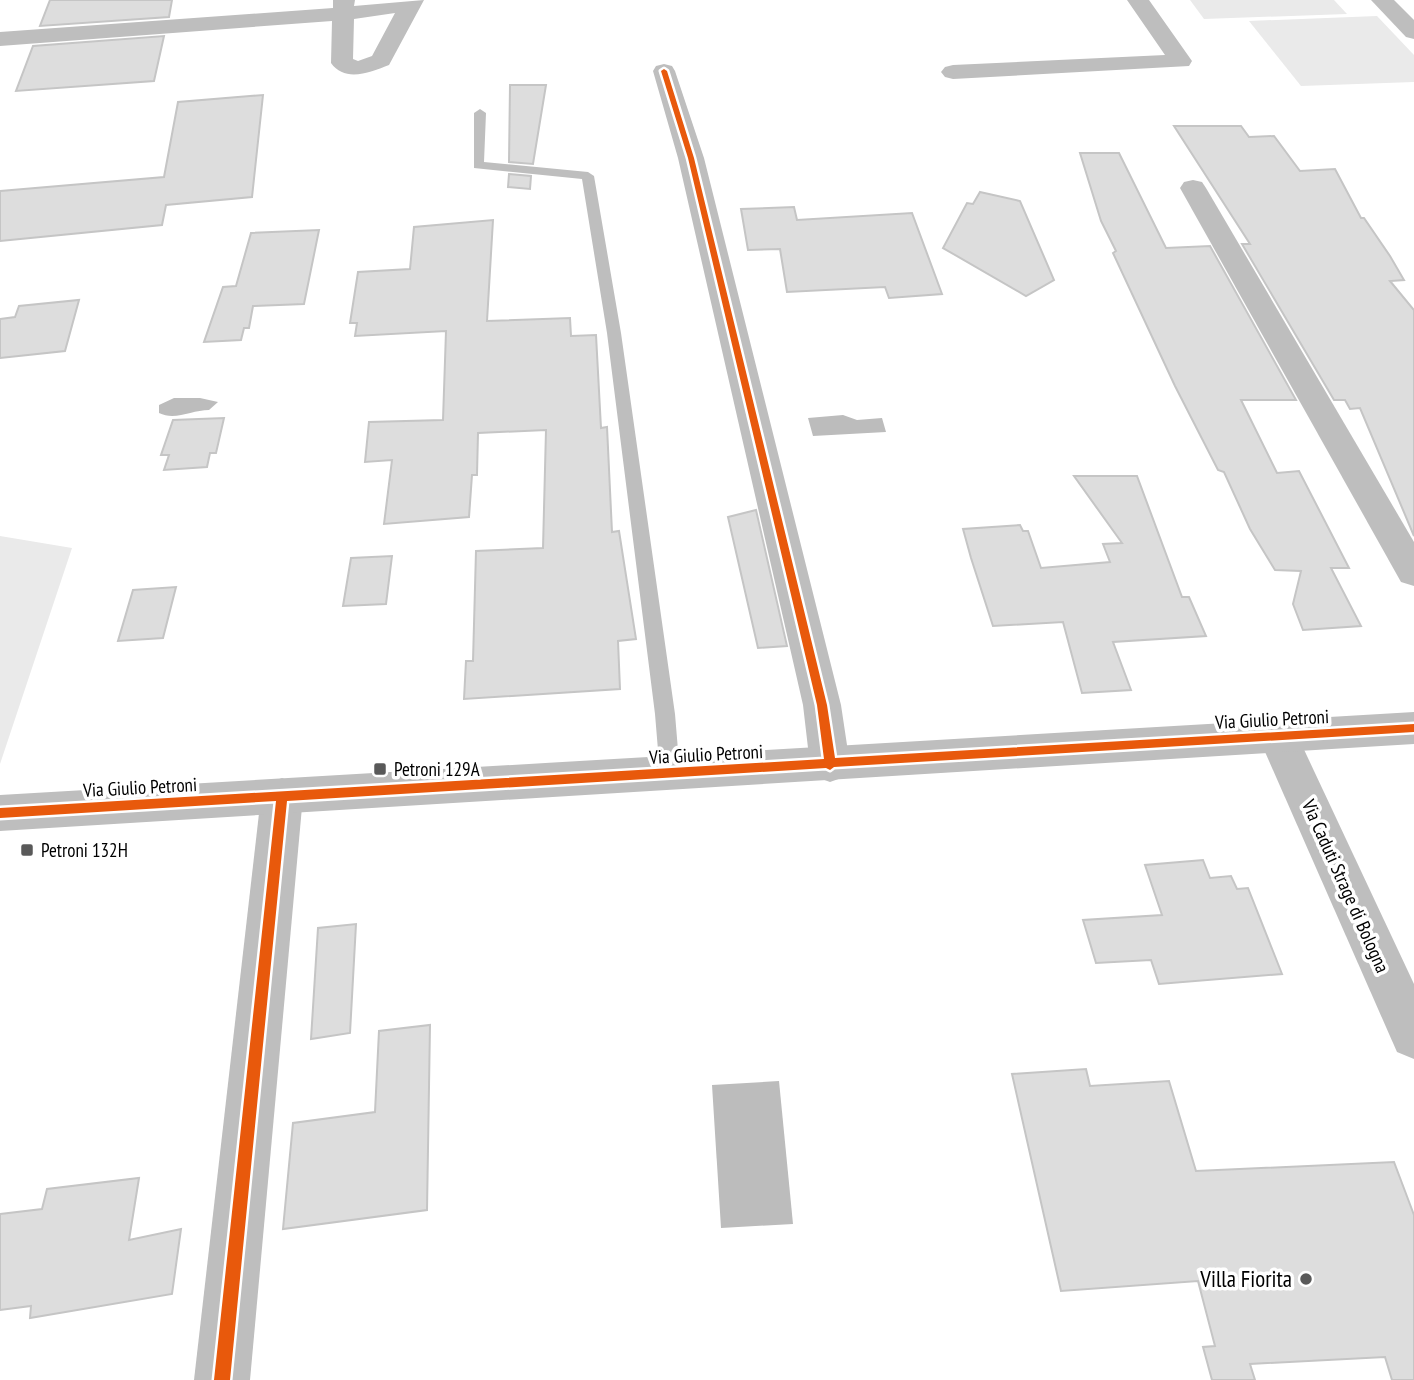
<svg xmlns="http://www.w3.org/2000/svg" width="1414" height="1380" font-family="'PT Sans Narrow',sans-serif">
  <rect width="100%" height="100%" fill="#fff"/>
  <g fill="#eaeaea">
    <polygon points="1190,0 1334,0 1347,14 1204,19"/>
    <polygon points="1377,16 1414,55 1414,82 1301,86 1249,21"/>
    <polygon points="0,536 72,548 0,764"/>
  </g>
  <g fill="#bcbcbc">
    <path d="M174,398H200L218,402L209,410C192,410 175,421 159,413V405Z"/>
    <polygon points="843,415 857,420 882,418 886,432 813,436 808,418"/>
    <polygon points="779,1081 793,1224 721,1228 712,1085"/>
  </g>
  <g fill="#ddd" stroke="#c5c5c5" stroke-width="2">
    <polygon points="50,0 172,0 169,17 40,26"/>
    <polygon points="164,36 154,81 16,91 33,46"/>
    <polygon points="510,85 546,85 533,164 509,162"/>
    <polygon points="263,95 252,197 166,205 162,225 0,241 0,191 164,177 178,102"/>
    <polygon points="1174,126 1241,126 1249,137 1274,136 1300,171 1335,169 1361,218 1364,218 1390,256 1404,280 1390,281 1414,310 1414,536 1360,408 1350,409 1345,400 1334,400 1242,244 1250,244"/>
    <polygon points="1080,153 1119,153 1166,248 1210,246 1296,400 1241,400 1277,473 1299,471 1349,568 1331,568 1361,626 1303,630 1293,604 1301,571 1275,570 1250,529 1224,472 1218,470 1175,386 1113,253 1116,251 1101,221"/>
    <polygon points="509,174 531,176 530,189 508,187"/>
    <polygon points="980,192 1020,201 1054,280 1026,296 943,248 967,203 973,204"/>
    <polygon points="794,207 797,220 912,213 942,294 889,298 885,287 787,292 780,249 748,250 741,209"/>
    <polygon points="493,220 487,321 570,318 571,336 596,335 601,428 607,427 612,532 619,531 636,639 618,641 620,689 464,699 466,661 473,661 476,551 543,548 546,430 478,433 477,475 472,475 469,517 384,524 392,460 365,462 369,422 443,420 446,331 355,336 357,323 350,323 358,272 410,269 414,227"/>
    <polygon points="319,230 304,304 253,306 249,328 244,328 241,340 204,342 223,287 236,286 251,233"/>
    <polygon points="79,300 65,351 0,358 0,319 15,317 19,306"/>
    <polygon points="224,418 216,453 210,453 207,467 164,470 169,455 161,455 173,420"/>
    <polygon points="1074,476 1137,476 1182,597 1189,597 1206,636 1113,642 1131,690 1082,693 1063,622 993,626 971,558 963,529 1020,525 1023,531 1028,531 1041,568 1110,562 1103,544 1122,543"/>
    <polygon points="756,510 787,646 758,648 728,517"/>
    <polygon points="392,556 386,604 343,606 351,558"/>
    <polygon points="176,587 163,638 118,641 133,590"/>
    <polygon points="1203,860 1210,878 1231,876 1237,889 1248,888 1282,974 1159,984 1151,960 1096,963 1083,920 1162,915 1145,865"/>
    <polygon points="356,924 350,1033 311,1039 318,928"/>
    <polygon points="430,1025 427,1210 283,1229 293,1123 375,1112 379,1031"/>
    <polygon points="1086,1069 1090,1086 1169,1081 1196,1171 1394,1162 1414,1215 1414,1380 1392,1380 1385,1357 1250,1364 1255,1380 1212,1380 1203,1347 1215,1346 1198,1281 1061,1291 1012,1074"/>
    <polygon points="139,1178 129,1240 181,1229 172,1294 30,1318 31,1306 0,1310 0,1214 42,1209 47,1189"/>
  </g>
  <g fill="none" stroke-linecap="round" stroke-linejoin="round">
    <polygon fill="#bebebe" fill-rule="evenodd" points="480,109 486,113 484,162 588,172 594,176 621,333 675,714 680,774 677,780 670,783 663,780 660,774 655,714 607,333 582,179 474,168 474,113"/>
    <g fill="#bebebe" fill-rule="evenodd">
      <path d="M333,0H355L354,6L424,0L389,65C371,72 345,83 331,63L332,21L0,46V32L333,8ZM395,13L372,56L358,61L353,59L354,19Z"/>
      <polygon points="1127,0 1149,0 1192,61 1189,66 953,79 945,77 941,72 945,67 953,65 1165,55"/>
      <polygon points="1371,0 1394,0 1414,20 1414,39 1406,37"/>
      <polygon points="664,64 672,66 675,71 704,158 841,705 850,765 844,777 830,782 816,777 810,765 803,705 678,158 653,71 656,66"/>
      <polygon points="1193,180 1202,182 1206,188 1414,542 1414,586 1401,582 1180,188 1184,182"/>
      <polygon points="1278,720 1292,724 1414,984 1414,1059 1397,1052 1258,736 1264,724"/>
      <polygon points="282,778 297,784 303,796 250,1380 194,1380 261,796 267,784"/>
    </g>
    <polygon fill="#bebebe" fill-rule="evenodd" points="1414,712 1414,744 0,831 0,795"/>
    <defs>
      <polygon id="cycleway" points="664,69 667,71 694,158 827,705 835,758 1414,724 1414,732 834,767 830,770 826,768 287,801 230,1380 214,1380 276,801 0,818 0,808 824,759 817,705 688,158 661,71"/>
    </defs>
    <use href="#cycleway" stroke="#fff" stroke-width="5"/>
    <use href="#cycleway" fill="#e8590c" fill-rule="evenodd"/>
  </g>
  <g fill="#595959" stroke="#fff" stroke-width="2.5">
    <rect x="373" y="762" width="14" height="14" rx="3.5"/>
    <rect x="20" y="843" width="14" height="14" rx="3.5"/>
    <circle cx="1306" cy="1279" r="7"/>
  </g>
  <g text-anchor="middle" stroke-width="7" stroke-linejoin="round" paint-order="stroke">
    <g font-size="19" fill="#000" stroke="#fff">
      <text transform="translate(1272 719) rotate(-3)" y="7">Via Giulio Petroni</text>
      <text transform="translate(706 754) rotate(-3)" y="7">Via Giulio Petroni</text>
      <text transform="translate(140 787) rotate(-3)" y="7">Via Giulio Petroni</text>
      <text transform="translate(1346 886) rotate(66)" y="7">Via Caduti Strage di Bologna</text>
    </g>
    <g font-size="19" fill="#000" stroke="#fff" text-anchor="start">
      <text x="394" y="776">Petroni 129A</text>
      <text x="41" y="857">Petroni 132H</text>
    </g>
    <g font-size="23" fill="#000" stroke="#fff" text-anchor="end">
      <text x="1292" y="1287">Villa Fiorita</text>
    </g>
  </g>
</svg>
